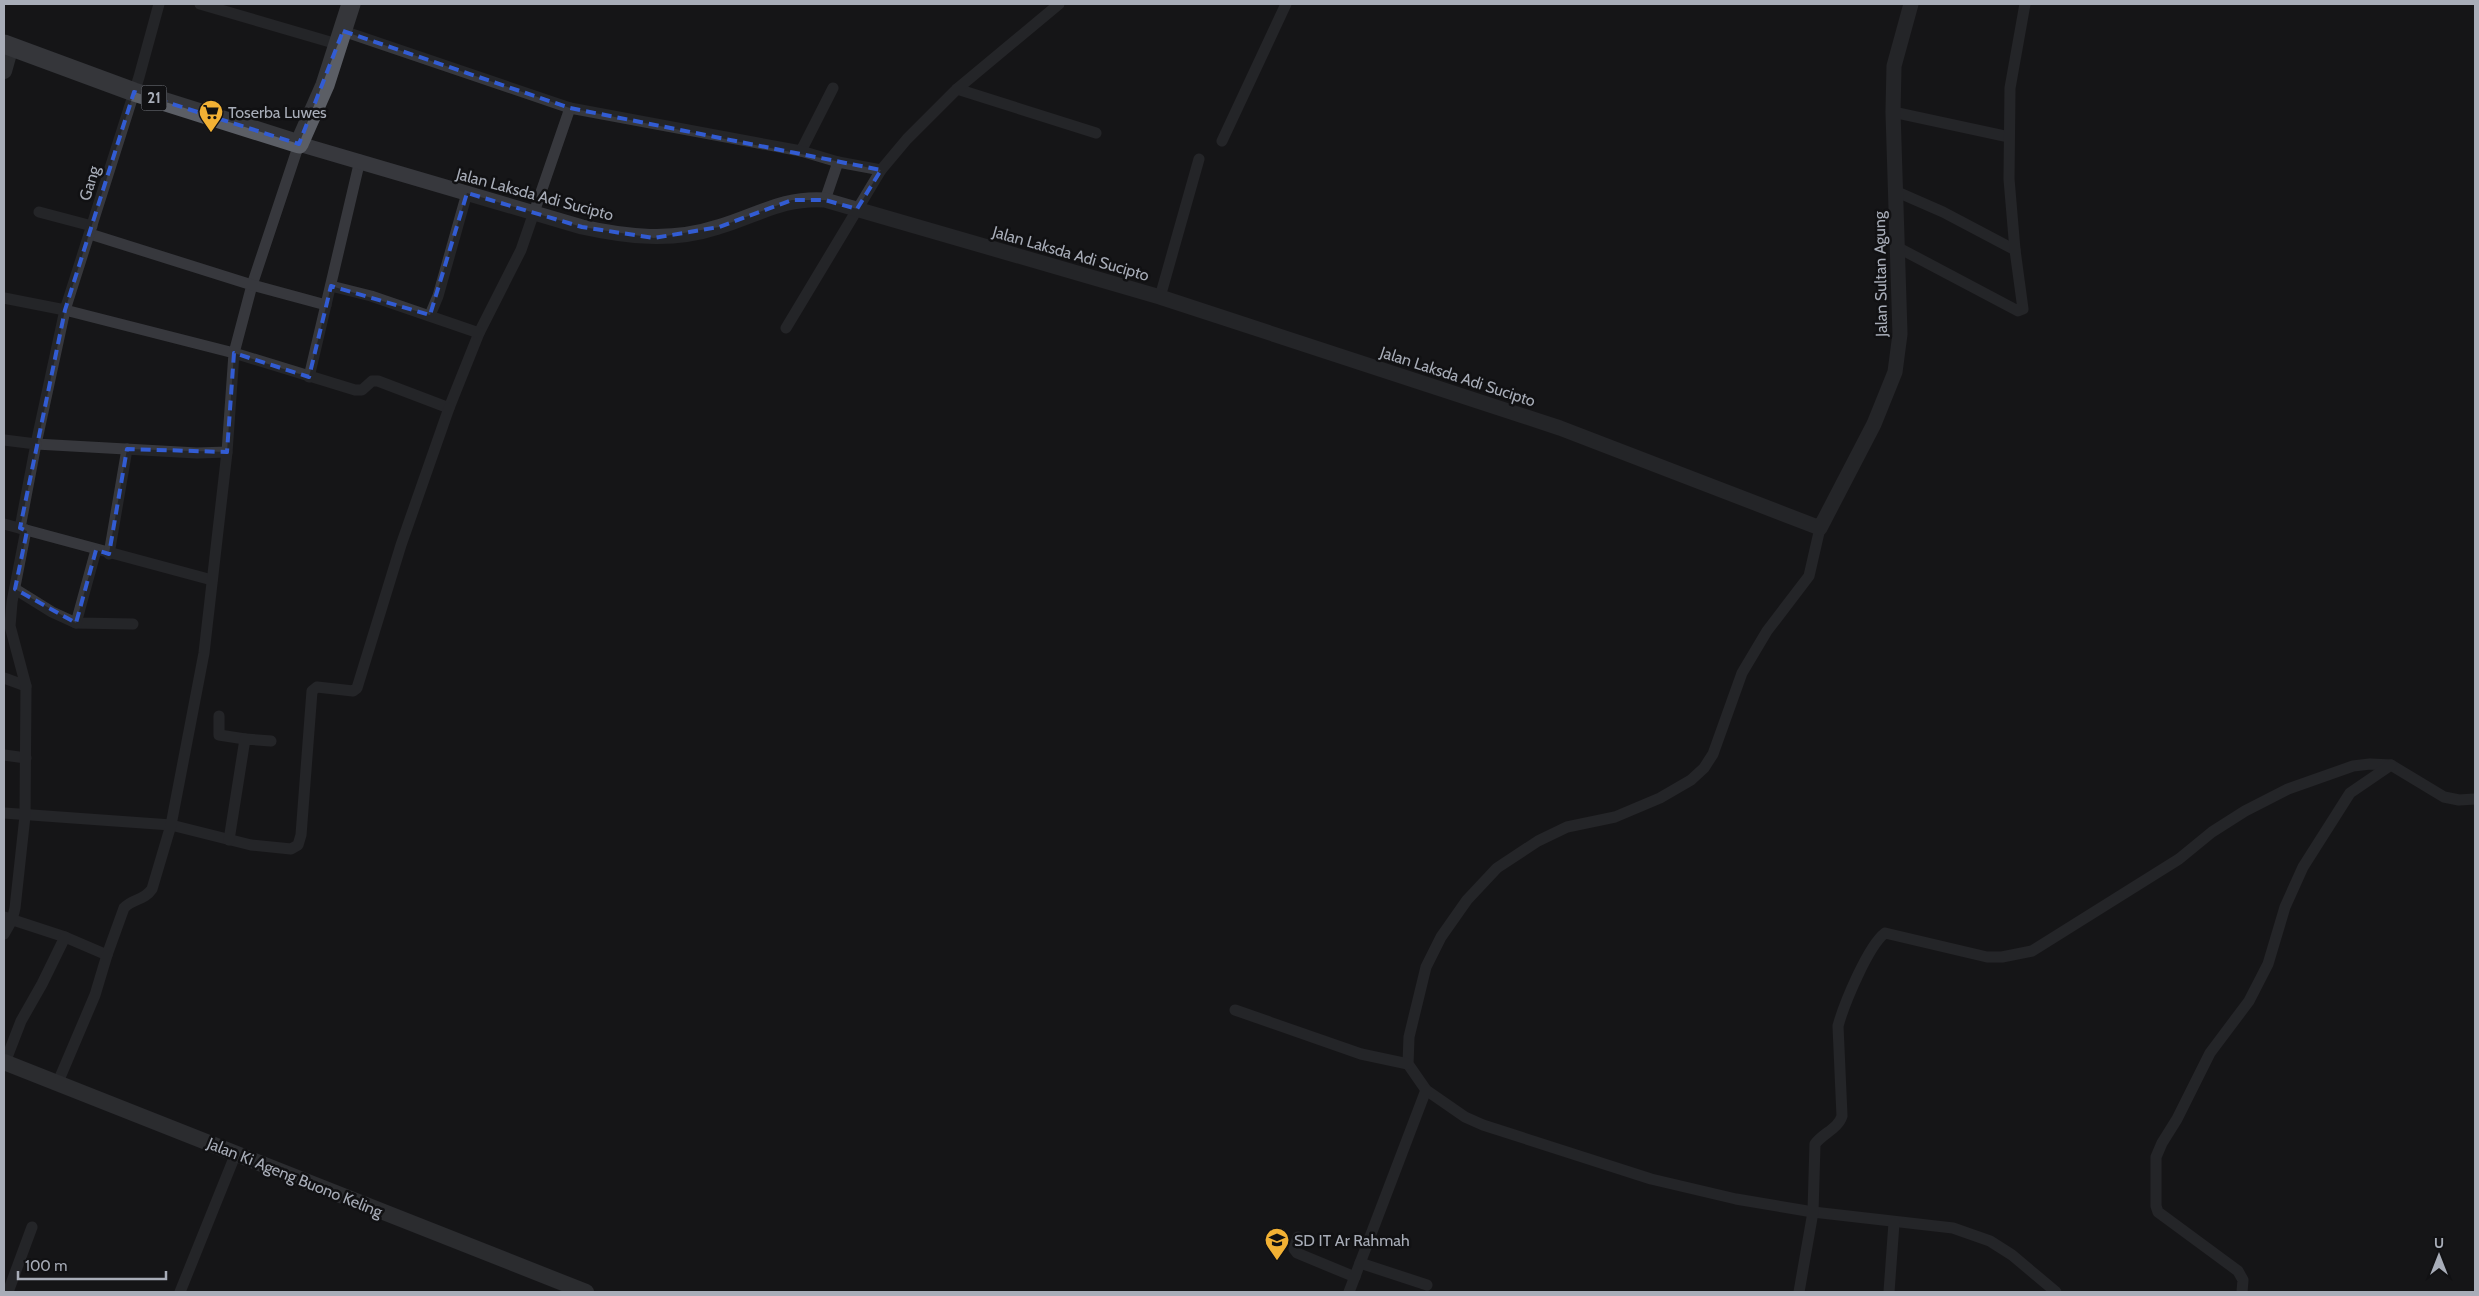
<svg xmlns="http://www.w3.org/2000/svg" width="2479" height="1296" font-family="Cabin,sans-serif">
  <rect width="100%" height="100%" fill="#161618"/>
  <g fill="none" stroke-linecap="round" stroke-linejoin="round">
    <g stroke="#37383d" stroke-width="11">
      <polyline points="200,4 337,44"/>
      <polyline points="957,89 1096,133"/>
      <polyline points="570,108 801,151 833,88"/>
      <polyline points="1893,112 2009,137"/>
      <polyline points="1222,141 1286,4"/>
      <polyline points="299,144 252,285 234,353 65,310 36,444 197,453 227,452 234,353 355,390 362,390 372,381 378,381 449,408 479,333 521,250 570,108 343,31"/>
      <polyline points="801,151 838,162 825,200"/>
      <polyline points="838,162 881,170"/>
      <polyline points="1895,191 1943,212 2015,250"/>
      <polyline points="39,212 92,226"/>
      <polyline points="90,234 252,285 326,305"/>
      <polyline points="1897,247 2018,311 2023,309 2015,250 2009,179 2010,88 2025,4"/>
      <polyline points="331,286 371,296 479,333"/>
      <polyline points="1160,297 1199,159"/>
      <polyline points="4,298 65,310 139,77 159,4"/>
      <polyline points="430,315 438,296 467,193"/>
      <polyline points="786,328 881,170 907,139 957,89 1059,4"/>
      <polyline points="309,377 360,160"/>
      <polyline points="4,440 36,444 20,528"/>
      <polyline points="4,524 212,580"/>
      <polyline points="1820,528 1809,576 1767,631 1742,673 1713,754 1704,768 1691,780 1660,798 1615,817 1567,827 1538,841 1497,868 1467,900 1441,937 1426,967 1409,1037 1408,1064 1426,1090 1465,1117 1483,1125 1651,1179 1736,1199 1813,1212 1953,1228 1990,1241 2012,1255 2056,1292"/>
      <polyline points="109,554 127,449"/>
      <polyline points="15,589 52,612 76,623 133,624"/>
      <polyline points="76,623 96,550"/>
      <polyline points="4,678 26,686"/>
      <polyline points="219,716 219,735 245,739"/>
      <polyline points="4,755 26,758"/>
      <polyline points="4,813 171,825 251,845 291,849 298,845 301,835 312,691 317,687 353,691 357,688 401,545 449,408"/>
      <polyline points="229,840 245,739 271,741"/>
      <path d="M4,917L65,937L107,955L124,908C133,898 144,901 152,889L171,825L204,653L227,452"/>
      <polyline points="4,934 12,920 15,908 25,816 26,686 10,626 12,602 26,530"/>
      <polyline points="1235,1010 1361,1054 1408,1064"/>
      <polyline points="4,1065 21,1021 42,984 65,937"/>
      <polyline points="58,1082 95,995 107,955"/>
      <polyline points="1298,1237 1294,1249 1297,1253 1355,1277"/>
      <polyline points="1360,1263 1427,1285"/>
      <polyline points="8,1292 32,1227"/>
      <polyline points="180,1292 236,1153"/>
      <polyline points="1349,1292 1426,1090"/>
      <path d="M1799,1292L1813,1212L1815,1144C1823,1133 1838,1129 1842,1116L1838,1026C1844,1004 1868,946 1885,933L1987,957H2002L2032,951L2179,859L2212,832L2245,811L2288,789L2353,766L2370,764L2391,765L2444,797L2459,800L2475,799"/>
      <polyline points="1889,1292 1894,1223"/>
      <polyline points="2242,1292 2243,1280 2238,1271 2158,1212 2156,1206 2156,1157 2162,1143 2177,1119 2210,1053 2249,1001 2268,964 2285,907 2303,867 2350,793 2391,765"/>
    </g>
    <path stroke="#37383d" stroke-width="15" d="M299,144L582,227C628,237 672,242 718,227C756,216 783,197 825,200L1160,297L1560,428L1820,528L1874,424L1895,372L1900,334L1893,112L1894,66L1911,4"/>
    <g stroke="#45474d" stroke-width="16">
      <polyline points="4,71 11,46"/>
      <polyline points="4,1062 586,1292"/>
    </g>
    <polyline stroke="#5b5e65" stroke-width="19" points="4,44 134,92 299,144 325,85 351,4"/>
  </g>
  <path d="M0 0H2479V1296H0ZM343,31L570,108L881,170L857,209L825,200H792L719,227L654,238L582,227L467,193L430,315L331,286L309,377L234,353L227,452L127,449L109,554L96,550L76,623L15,589L27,531L20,528L65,310L134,92L299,144Z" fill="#161618" fill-opacity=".55" fill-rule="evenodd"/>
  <path fill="none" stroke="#325cd3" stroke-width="4" stroke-dasharray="10 6" stroke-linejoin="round" d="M343,31L570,108L881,170L857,209L825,200H792L719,227L654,238L582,227L467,193L430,315L331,286L309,377L234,353L227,452L127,449L109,554L96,550L76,623L15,589L27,531L20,528L65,310L134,92L299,144Z"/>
  <defs>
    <symbol id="supermarket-pin" viewBox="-11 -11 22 30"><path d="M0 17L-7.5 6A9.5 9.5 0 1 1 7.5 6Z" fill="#f2b134" stroke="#111113"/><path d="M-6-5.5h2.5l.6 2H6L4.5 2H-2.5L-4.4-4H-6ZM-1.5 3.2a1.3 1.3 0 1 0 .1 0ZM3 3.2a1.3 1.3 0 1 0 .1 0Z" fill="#111"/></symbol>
    <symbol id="school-pin" viewBox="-11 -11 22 30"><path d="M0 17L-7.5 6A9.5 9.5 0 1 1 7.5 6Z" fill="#f2b134" stroke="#111113"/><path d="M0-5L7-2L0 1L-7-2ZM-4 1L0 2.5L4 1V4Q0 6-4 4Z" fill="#111"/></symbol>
  </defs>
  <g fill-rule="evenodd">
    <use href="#supermarket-pin" x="197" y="98" width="28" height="38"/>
    <use href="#school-pin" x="1263" y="1226" width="28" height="38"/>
  </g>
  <g text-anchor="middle" stroke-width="5" stroke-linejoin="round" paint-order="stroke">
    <rect fill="#111113" stroke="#7b7e86" stroke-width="1" x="141.5" y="85.5" width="25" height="25" rx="4"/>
    <g font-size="15" font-weight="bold" fill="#a8adb8">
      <text x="154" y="103">21</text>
    </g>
    <g font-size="16" fill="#a8adb8" stroke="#111113" text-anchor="start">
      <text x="228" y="118">Toserba Luwes</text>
      <text x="1294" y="1246">SD IT Ar Rahmah</text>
    </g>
    <g font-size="16" fill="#a8adb8" stroke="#111113">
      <text transform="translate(89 183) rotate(-73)" y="6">Gang</text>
      <text transform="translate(535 194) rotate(15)" y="6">Jalan Laksda Adi Sucipto</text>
      <text transform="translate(1071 253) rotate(16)" y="6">Jalan Laksda Adi Sucipto</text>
      <text transform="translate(1880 274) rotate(-91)" y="6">Jalan Sultan Agung</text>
      <text transform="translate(1458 376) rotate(18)" y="6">Jalan Laksda Adi Sucipto</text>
      <text transform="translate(295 1177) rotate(22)" y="6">Jalan Ki Ageng Buono Keling</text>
    </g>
  </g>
  <rect width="2479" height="1296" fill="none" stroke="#a8adb8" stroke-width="10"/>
  <g transform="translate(2439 1256)" stroke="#111113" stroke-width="4" paint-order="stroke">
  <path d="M0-4L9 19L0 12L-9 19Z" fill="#a8adb8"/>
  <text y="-8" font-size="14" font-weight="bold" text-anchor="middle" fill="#a8adb8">U</text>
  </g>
  <path d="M18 1271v8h148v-8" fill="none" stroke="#a8adb8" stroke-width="2.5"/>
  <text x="25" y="1271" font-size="15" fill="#a8adb8" stroke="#111113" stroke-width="4" paint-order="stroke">100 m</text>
</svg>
